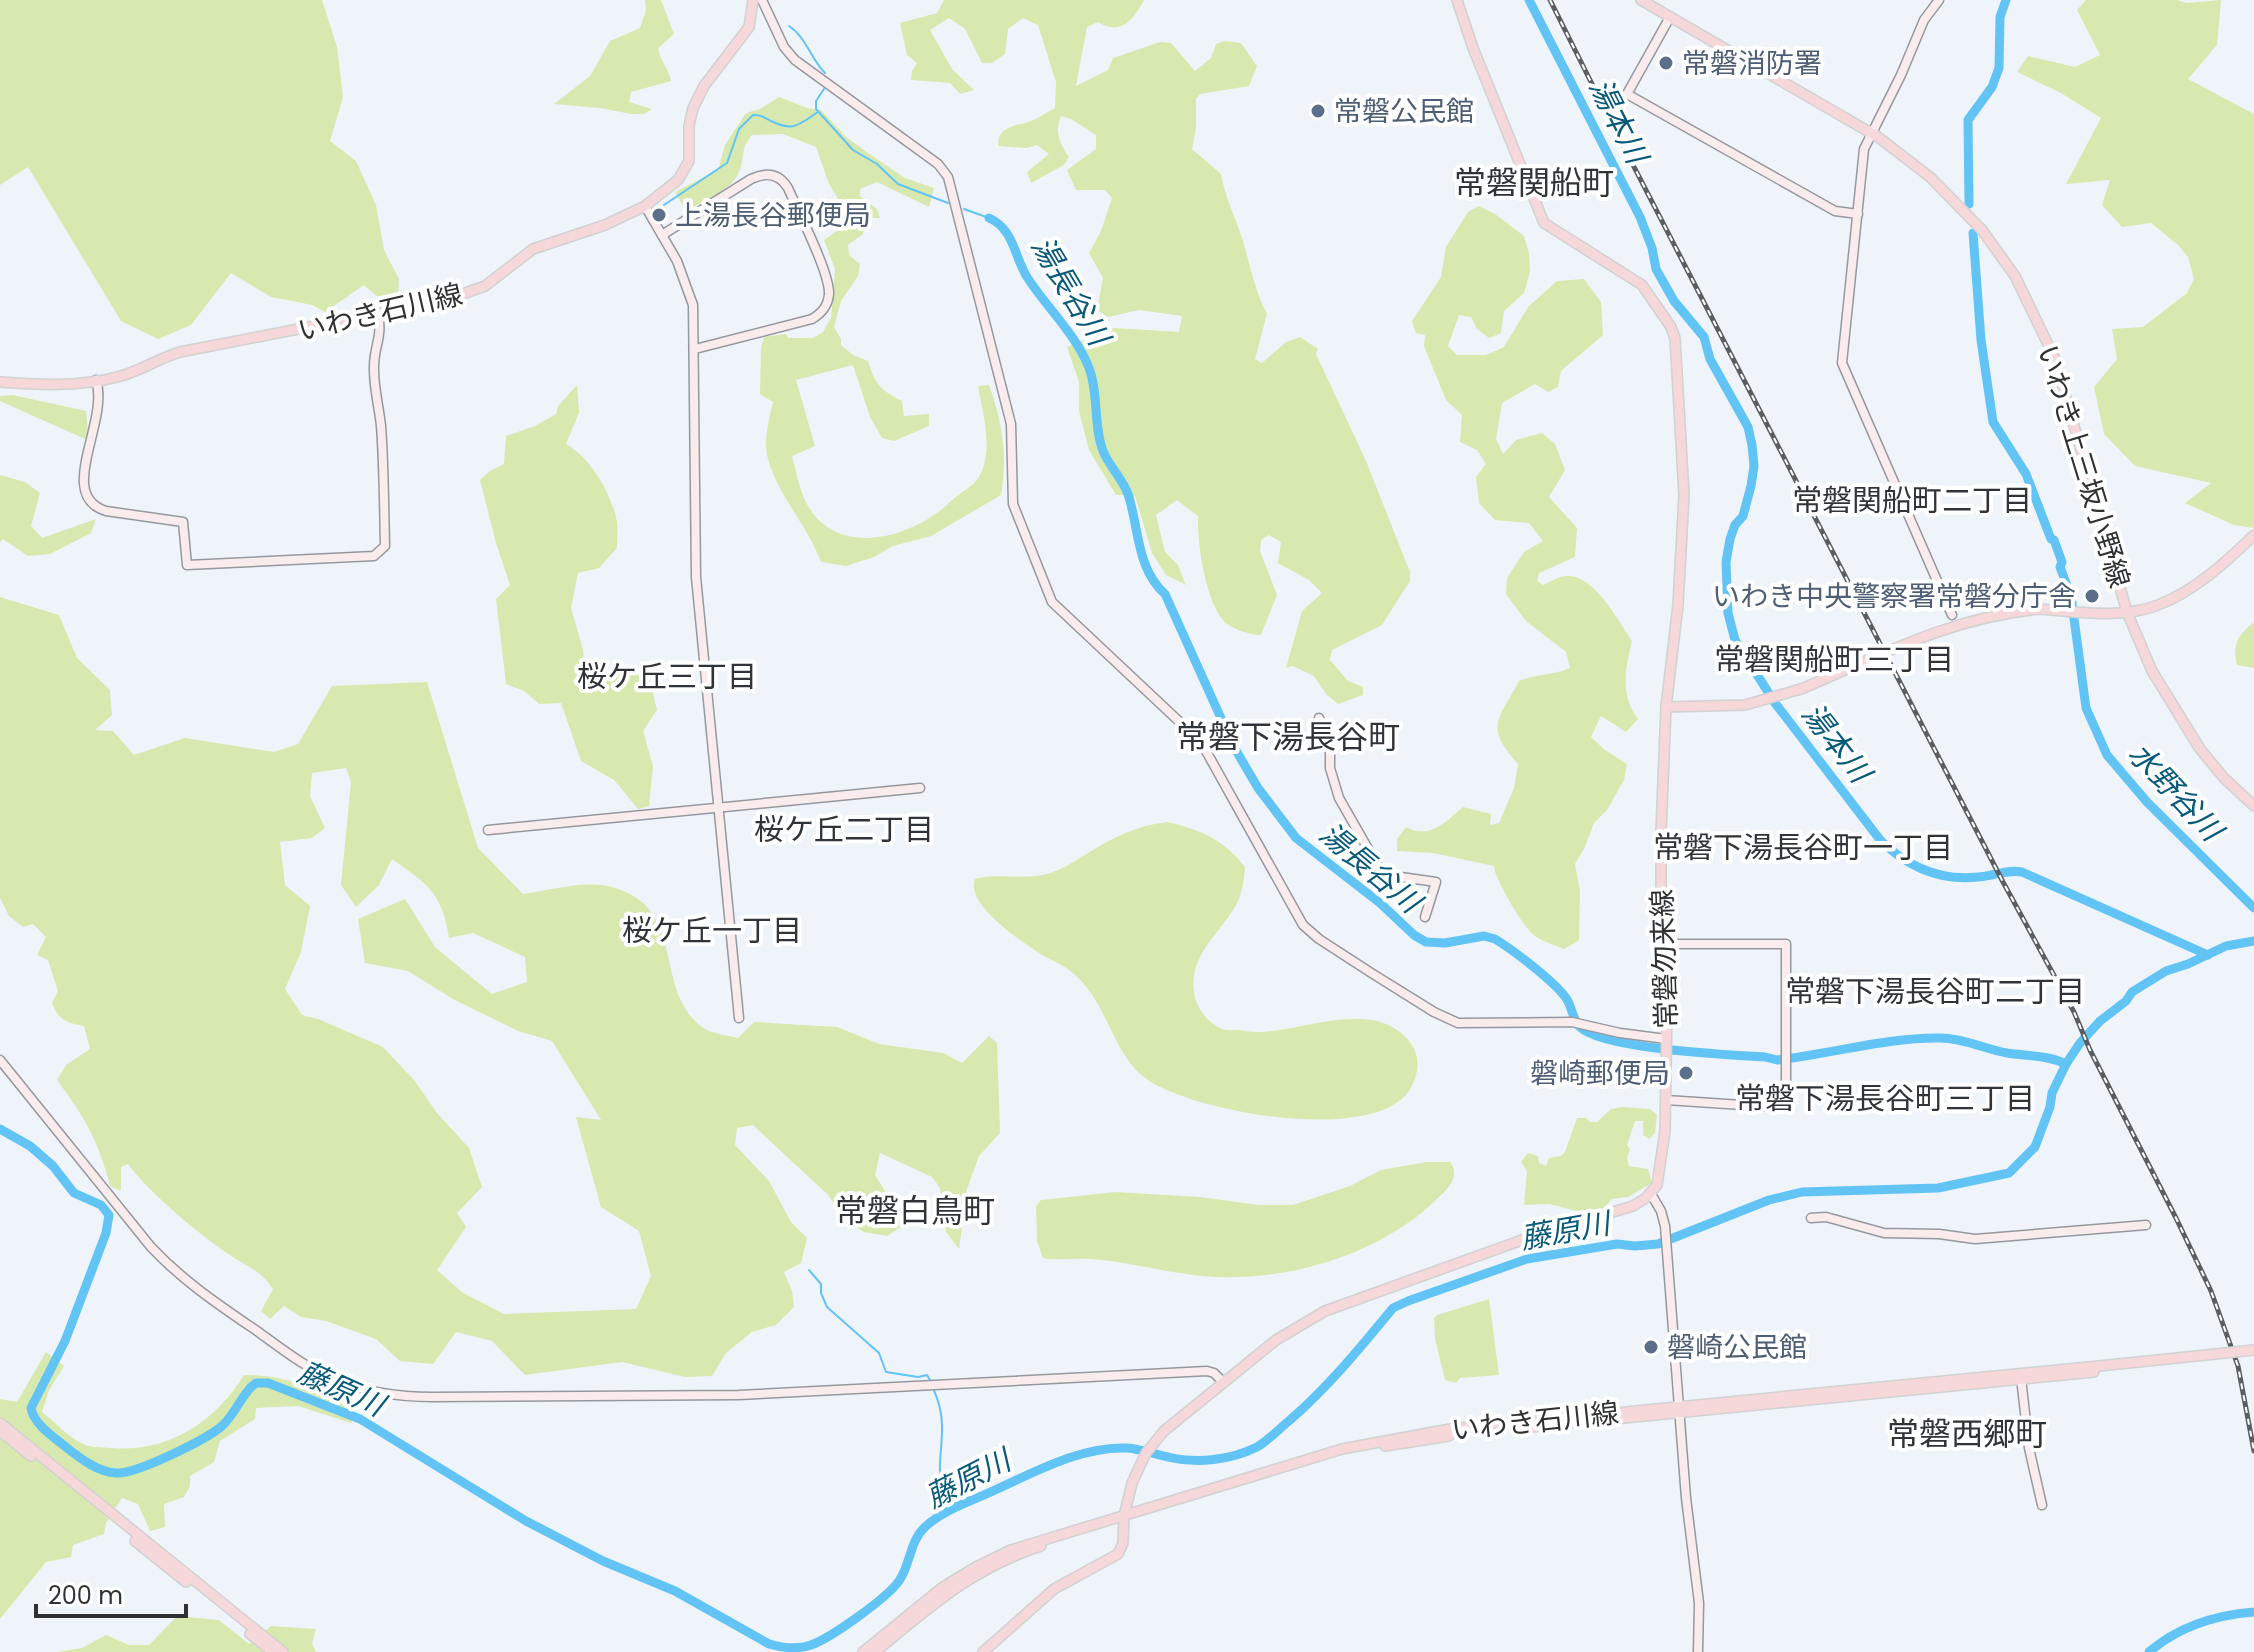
<svg xmlns="http://www.w3.org/2000/svg" width="2254" height="1652" font-family="Poppins,'Noto Sans JP',sans-serif">
  <rect width="100%" height="100%" fill="#eff4fb"/>
  <g fill="#d7e9ae" fill-rule="evenodd">
    <polygon points="0,0 322,0 337,47 343,97 330,141 356,161 376,205 384,250 399,279 398,301 380,299 364,285 325,312 312,305 271,297 231,273 191,325 158,339 121,321 28,167 0,185"/>
    <path d="M645,0H661L674,34L658,48C660,61 669,69 671,81L631,92L629,102L652,109L644,114H631L600,108L554,104L590,76L610,41L640,28L646,10Z"/>
    <path d="M944,0H1144C1133,20 1121,36 1098,22L1087,27L1076,86L1108,70L1113,58L1160,42L1171,43L1195,71L1211,58L1216,44L1225,41L1241,43L1257,66L1249,86L1200,94L1196,99V128L1192,149L1221,174C1225,198 1236,218 1243,241C1251,268 1254,289 1267,314L1255,359L1262,363L1286,342L1300,337L1318,349L1316,354L1366,461L1410,572V581L1382,625L1332,650L1330,660L1348,681L1363,687V695L1338,704L1326,694L1314,676L1293,666L1286,668L1302,611L1322,593L1309,580L1278,563L1281,542L1269,535L1261,540L1260,551L1277,595L1261,635C1250,635 1228,628 1222,619C1205,597 1197,543 1198,516L1177,500L1156,515L1165,552L1178,565L1186,585L1166,575L1152,553L1135,496L1116,495L1089,450L1079,411V382L1067,347L1114,328L1179,332L1182,316L1139,310L1108,317L1097,310L1103,278L1089,253L1101,231L1112,198L1105,190H1076L1067,170L1096,149V135L1071,119L1061,116C1054,132 1060,144 1069,157L1064,165L1031,183L1027,172L1049,154L1037,145L1027,148L998,146C998,125 1015,127 1031,121C1039,118 1047,112 1055,108L1056,82L1038,25L1023,18L1008,29L1005,54L992,63H982L965,29L949,18L930,30L952,69L974,90L960,94L950,83L911,80L912,71L917,63L907,55L900,23L937,13Z"/>
    <polygon points="2086,0 2177,0 2186,3 2221,0 2217,45 2188,79 2254,114 2254,528 2234,525 2185,503 2211,483 2135,466 2104,434 2094,387 2117,359 2112,329 2143,327 2187,293 2194,279 2188,257 2178,245 2151,223 2122,227 2102,205 2110,180 2066,184 2101,118 2061,93 2017,72 2028,56 2075,67 2100,55 2077,10"/>
    <path d="M779,97L807,108L821,110L846,137L868,153L905,178L934,188L929,207L877,182L860,189V196L877,209L880,218H865L863,234L848,245L849,255L860,264L858,276L841,301L834,327L841,339V345L853,355L868,361C875,384 880,390 902,401L904,416L929,414V426L894,441L882,438L870,417L853,365L796,380L815,446L792,456C797,473 800,495 810,509C842,559 916,536 951,501C959,493 974,486 979,477C994,451 983,414 978,386L989,385C1002,422 1008,455 1001,495L931,536L893,546L874,557L846,566L821,562C808,526 778,496 768,459C763,440 769,420 773,402L760,394L761,348L764,337L786,334L788,338H813L823,332L831,318L835,269L824,240L844,226V208L829,184L816,147L783,134L752,135C740,149 745,157 739,172C731,191 703,201 686,211L675,192L718,170L725,145L746,113L760,109Z"/>
    <path d="M1479,206L1495,214L1524,236L1529,253L1530,272L1524,293L1504,311L1501,333L1489,338L1477,329L1471,317L1459,315L1448,346L1457,355H1486L1504,347L1528,307L1557,281L1584,279L1601,302L1603,335L1561,371L1558,387L1548,392L1535,384L1502,403L1496,439L1503,454L1516,440L1542,433L1555,444L1565,470L1549,497L1577,528L1575,557L1539,573L1537,581L1543,585C1550,582 1559,576 1567,576C1594,574 1619,622 1632,641C1625,668 1620,696 1638,719L1626,732L1601,716L1591,737L1605,750L1627,764L1624,780L1607,810L1594,823L1585,847L1575,864L1580,891L1579,940L1564,949C1555,945 1543,942 1535,936C1524,929 1494,878 1494,866L1433,853L1397,851V839L1406,827C1429,840 1446,822 1463,807L1491,814L1490,825L1499,823L1514,788L1518,764C1484,726 1498,721 1519,681C1536,674 1554,675 1570,668L1566,652L1526,621L1506,594L1507,578L1524,552L1543,541L1529,523L1495,520L1479,503L1476,477L1486,464L1477,450L1460,442L1462,415L1446,400L1424,346L1425,335L1416,333L1412,321L1441,277L1446,247L1468,212Z"/>
    <path d="M577,385L579,413L566,444C590,457 612,494 617,522C618,530 617,540 617,548L599,568L578,573L571,608L583,650L585,671L636,674L650,681L657,710L643,731L653,766L649,806L638,809L614,780L581,761L561,703L539,704L524,691L506,684L496,599L510,585L496,543L480,480L490,471L504,464L506,436L535,426L556,414L558,406Z"/>
    <polygon points="13,395 86,411 88,432 85,439 0,401 0,396"/>
    <polygon points="0,475 25,482 40,493 31,526 42,538 96,519 91,533 50,554 28,556 3,539 0,542"/>
    <path d="M0,597L59,615L77,658L110,690L112,715L95,730L113,731L134,755L185,738L274,752L298,744L332,686L427,682L478,848L523,894C552,890 587,879 615,888C688,910 652,989 702,1027C711,1034 727,1035 738,1038L754,1022L837,1027L879,1044L943,1053L962,1063L989,1036L997,1043L1000,1133L979,1156L967,1189L959,1249L946,1232L940,1188L932,1177L880,1153L875,1175L894,1205L901,1227L887,1236L864,1232L846,1221L828,1195L753,1125L737,1128L735,1145L769,1181L791,1222L807,1238L801,1263L784,1272L792,1291L794,1307L776,1325L752,1332L726,1353L712,1376L685,1377L622,1362L525,1375L492,1341L456,1332L433,1364L400,1361L376,1339L326,1321L301,1317L284,1306L270,1319L261,1311L273,1289C256,1266 251,1270 230,1255C201,1236 148,1192 128,1164L121,1167V1191L110,1186C99,1142 84,1116 57,1080L66,1065L90,1049L84,1026C67,1023 58,1020 52,1003L58,991L48,960L37,955L46,937L33,924L23,927L9,916L0,898ZM346,768L351,782L341,885L356,907L379,885L392,859C428,885 442,892 449,938L473,933L525,957L527,982L492,994L435,947L405,899L358,919L365,963L408,971L453,999L518,1031L552,1041L601,1120L576,1117L601,1207L639,1231L651,1276L636,1309L504,1314L463,1293L437,1270L466,1227L457,1213L482,1187L469,1148L437,1113L414,1080L383,1047L318,1019L302,1015L285,989L301,952L310,906L285,885L280,842L312,838L325,828L310,796L312,773Z"/>
    <path d="M2254,622V668L2237,665C2232,644 2238,635 2254,622Z"/>
    <path d="M1167,822C1201,830 1223,839 1245,867C1244,880 1242,896 1235,907C1218,935 1189,956 1194,992C1196,1007 1207,1023 1222,1029C1226,1031 1234,1030 1240,1030C1246,1031 1252,1032 1258,1032C1305,1032 1377,995 1412,1045C1421,1059 1418,1077 1409,1091C1371,1145 1191,1112 1145,1078C1112,1053 1108,1003 1074,974C1061,962 1046,959 1033,949C1015,937 965,902 975,879C992,873 1021,879 1043,875C1063,871 1080,857 1098,847C1120,834 1142,825 1167,822Z"/>
    <polygon points="1623,1107 1650,1109 1657,1115 1655,1133 1649,1139 1643,1135 1643,1121 1635,1121 1627,1145 1630,1149 1627,1158 1629,1166 1648,1169 1652,1183 1628,1197 1612,1199 1604,1208 1577,1211 1549,1204 1524,1205 1527,1171 1521,1162 1528,1153 1538,1156 1539,1163 1546,1166 1549,1158 1561,1156 1565,1152 1577,1118 1586,1118 1590,1122 1597,1122 1611,1109"/>
    <path d="M1427,1162H1450C1461,1176 1448,1189 1438,1198C1380,1256 1281,1284 1201,1276C1164,1272 1128,1262 1092,1259C1075,1258 1059,1261 1043,1258L1037,1241L1036,1206L1041,1200L1116,1192L1200,1197L1259,1205H1293L1350,1186L1381,1170Z"/>
    <polygon points="1489,1299 1499,1375 1460,1378 1456,1383 1445,1380 1435,1339 1434,1318 1437,1315"/>
    <path d="M46,1352L64,1366L49,1390L42,1412C55,1422 67,1436 81,1443C89,1448 102,1447 111,1448C168,1453 215,1422 244,1375C289,1375 321,1389 358,1414L351,1423L298,1406L256,1408L255,1419L220,1441L214,1462L190,1476V1486L184,1497L164,1504L165,1527L150,1531L138,1504L122,1498L106,1523L104,1534L73,1545L71,1557L46,1562L0,1619V1399L17,1402Z"/>
    <polygon points="177,1616 219,1620 249,1644 271,1626 316,1629 312,1643 316,1652 57,1652 82,1648 106,1635 129,1645 149,1645"/>
  </g>
  <g fill="none" stroke-linecap="round" stroke-linejoin="round">
    <g stroke="#62c4f5" stroke-width="2">
      <path d="M789,26C806,37 811,59 825,73"/>
      <polyline points="824,89 816,101 816,109 853,150 877,164 898,184 948,203"/>
      <path d="M664,205L727,163L739,129L753,115C761,115 764,117 771,121C794,132 798,125 818,112"/>
      <polyline points="964,209 989,218"/>
      <polyline points="809,1270 821,1284 821,1293 827,1307 879,1353 886,1372 918,1377 927,1375 931,1382"/>
      <path d="M933,1388C938,1399 942,1414 942,1426C943,1459 930,1481 957,1506"/>
    </g>
    <g stroke="#62c4f5" stroke-width="9">
      <path d="M1529,0L1640,217L1652,248L1656,269L1674,301L1704,337L1710,359L1748,427L1752,445L1754,466L1751,486L1743,516L1735,525L1730,539L1726,562L1728,613L1735,640L1775,703L1881,841C1908,867 1941,881 1978,877C1994,876 2006,869 2022,872L2208,955"/>
      <polyline points="1969,204 1968,120 1992,87 1999,68 2000,17 2006,0"/>
      <path d="M989,218C1014,229 1014,256 1027,277C1046,307 1076,334 1089,368C1099,394 1093,425 1103,451C1109,466 1122,478 1128,494C1139,527 1136,568 1165,594L1234,747L1258,788L1296,838L1380,903L1414,935L1426,942L1445,943L1484,936L1495,939C1513,950 1554,981 1566,998C1572,1006 1572,1018 1579,1026C1599,1049 1731,1055 1765,1057L1777,1060C1831,1054 1887,1037 1941,1038C1963,1038 1985,1049 2007,1053C2027,1056 2047,1055 2066,1064"/>
      <polyline points="1973,233 1981,340 1993,422 2026,474 2051,539 2054,540 2062,562 2060,567 2071,596 2086,708 2107,755 2147,802 2254,908"/>
      <path d="M0,1129L30,1146L53,1166L74,1193L101,1205L109,1215L106,1233L65,1341L31,1408C34,1425 54,1437 67,1448C81,1459 98,1472 116,1473C135,1475 207,1439 222,1426C234,1415 240,1399 251,1387L256,1383H268L360,1419L526,1521L603,1561L675,1591L769,1644C783,1648 797,1650 811,1645C831,1638 887,1598 899,1581C911,1564 909,1542 925,1527C944,1509 972,1501 995,1490C1035,1472 1081,1446 1127,1448C1141,1449 1154,1454 1168,1457C1197,1464 1231,1460 1257,1447C1269,1440 1280,1428 1290,1420C1329,1386 1360,1348 1393,1308L1408,1301L1527,1259L1617,1244L1635,1246L1658,1244L1769,1200L1802,1192L1938,1188L2009,1173L2035,1147L2050,1107L2052,1093L2066,1064L2080,1043L2100,1021L2126,1001L2132,992L2166,971L2188,964L2226,946L2254,941"/>
      <path d="M2149,1652C2178,1627 2216,1615 2254,1612"/>
    </g>
    <defs>
      <g id="secondary">
        <polyline points="762,0 784,47 795,60 938,164 948,177 1011,424 1013,504 1052,602 1201,742 1303,925 1319,939 1373,974 1434,1012 1458,1023 1572,1022 1620,1033 1666,1039"/>
        <polyline points="1939,0 1924,20 1901,75 1864,149 1842,363 1952,615"/>
        <polyline points="1670,17 1627,94 1835,211 1858,214"/>
        <polyline points="645,206 677,261 693,305 696,577 739,1018"/>
        <path d="M662,235L751,179C766,172 779,173 788,188C798,211 830,273 829,294C828,306 822,313 812,319L695,349"/>
        <path d="M96,380C110,422 55,495 106,511L183,522L187,565L374,556L385,546C384,506 384,466 381,426C379,407 374,389 374,370C373,347 383,339 378,314"/>
        <polyline points="1319,718 1330,748 1330,768 1339,798 1379,868 1387,875 1436,882 1425,917"/>
        <polyline points="488,830 920,788"/>
        <polyline points="1662,944 1786,944 1786,1108 1666,1100"/>
        <path d="M0,1060L151,1247C183,1281 219,1305 257,1331C282,1349 307,1369 335,1380C366,1392 399,1397 432,1397L739,1395L1207,1371L1214,1373L1223,1382"/>
        <polyline points="1651,1194 1661,1211 1665,1226 1686,1498 1699,1603 1698,1652"/>
        <polyline points="1811,1218 1826,1217 1884,1233 1939,1234 1975,1239 2146,1225"/>
        <polyline points="2021,1378 2029,1448 2042,1505"/>
      </g>
      <g id="primary">
        <polyline points="1641,0 1878,137 1930,177 1982,230 2015,276 2055,359 2127,612 2152,671 2200,749 2224,778 2254,806"/>
        <path d="M0,382C38,385 80,387 117,377C139,372 159,358 180,352L443,301L485,286L533,249L605,225L645,206L678,180L689,161V126L693,108L704,86L749,27L753,0"/>
        <path d="M2040,609C2076,612 2124,619 2158,605C2195,591 2226,562 2254,535"/>
        <polyline points="1666,707 1745,705 1801,689"/>
        <polyline points="0,1423 283,1652"/>
        <polyline points="1532,1427 2094,1372"/>
        <polyline points="0,1431 31,1456"/>
        <polyline points="1385,1446 1449,1436"/>
        <polyline points="135,1541 186,1582"/>
        <polyline points="250,1634 273,1652"/>
        <polyline points="863,1652 943,1587 976,1567 1011,1550 1342,1449 1450,1429 2129,1363"/>
        <path d="M875,1652C929,1608 972,1568 1041,1546"/>
        <polyline points="983,1652 1054,1589 1118,1554 1123,1543 1124,1516 1132,1483 1146,1453 1164,1431 1276,1340 1325,1311 1533,1236 1633,1206 1646,1198 1657,1185 1665,1131 1667,1009 1661,907 1661,832 1666,707 1678,605 1684,495 1675,338 1671,327 1642,285 1544,223 1473,48 1457,0"/>
      </g>
    </defs>
    <use href="#secondary" stroke="#95999f" stroke-width="11"/>
    <use href="#primary" stroke="#d1d2d2" stroke-width="12"/>
    <use href="#secondary" stroke="#faebed" stroke-width="8"/>
    <use href="#primary" stroke="#f6d7da" stroke-width="9"/>
    <defs>
      <polyline id="rail" points="1550,0 1615,130 2003,882 2074,1012 2090,1050 2176,1218 2211,1291 2238,1366 2254,1451"/>
    </defs>
    <use href="#rail" stroke="#5b5e61" stroke-width="5"/>
    <use href="#rail" stroke="#fff" stroke-width="2" stroke-dasharray="6" stroke-linecap="butt"/>
    <defs>
      <g id="primary-bridge">
        <path d="M1801,689C1881,655 1952,617 2040,609"/>
        <polyline points="2129,1363 2254,1350"/>
      </g>
    </defs>
    <use href="#primary-bridge" stroke="#d1d2d2" stroke-width="12" stroke-linecap="butt"/>
    <use href="#primary-bridge" stroke="#f6d7da" stroke-width="9"/>
  </g>
  <g fill="#5c6f8a" stroke="#fff" stroke-width="3">
    <circle cx="1666" cy="63" r="8"/>
    <circle cx="1318" cy="111" r="8"/>
    <circle cx="659" cy="215" r="8"/>
    <circle cx="2092" cy="596" r="8"/>
    <circle cx="1686" cy="1073" r="8"/>
    <circle cx="1651" cy="1347" r="8"/>
  </g>
  <g text-anchor="middle" stroke-width="8" stroke-linejoin="round" paint-order="stroke">
    <g font-size="28" fill="#4e5e75" stroke="#fff" text-anchor="start">
      <text x="1682" y="73">常磐消防署</text>
      <text x="1334" y="121">常磐公民館</text>
      <text x="675" y="225">上湯長谷郵便局</text>
      <text x="2076" y="606" text-anchor="end">いわき中央警察署常磐分庁舎</text>
      <text x="1670" y="1083" text-anchor="end">磐崎郵便局</text>
      <text x="1667" y="1357">磐崎公民館</text>
    </g>
    <g font-size="28" fill="#2f3133" stroke="#fff">
      <text transform="translate(380 312) rotate(-13)" y="10">いわき石川線</text>
      <text transform="translate(2084 466) rotate(73)" y="10">いわき上三坂小野線</text>
      <text transform="translate(1664 959) rotate(-92)" y="10">常磐勿来線</text>
      <text transform="translate(1535 1421) rotate(-6)" y="10">いわき石川線</text>
    </g>
    <g font-size="30" font-style="italic" fill="#085a7a" stroke="#fff">
      <text transform="translate(1618 121) rotate(63)" y="10">湯本川</text>
      <text transform="translate(1070 291) rotate(59)" y="10">湯長谷川</text>
      <text transform="translate(1836 743) rotate(52)" y="10">湯本川</text>
      <text transform="translate(2175 792) rotate(47)" y="10">水野谷川</text>
      <text transform="translate(1370 868) rotate(40)" y="10">湯長谷川</text>
      <text transform="translate(1565 1231) rotate(-10)" y="10">藤原川</text>
      <text transform="translate(341 1389) rotate(24)" y="10">藤原川</text>
      <text transform="translate(968 1479) rotate(-27)" y="10">藤原川</text>
    </g>
    <g font-size="30" fill="#303338" stroke="#fff">
      <text x="1912" y="511">常磐関船町二丁目</text>
      <text x="1834" y="670">常磐関船町三丁目</text>
      <text x="667" y="687">桜ケ丘三丁目</text>
      <text x="844" y="840">桜ケ丘二丁目</text>
      <text x="1803" y="858">常磐下湯長谷町一丁目</text>
      <text x="712" y="941">桜ケ丘一丁目</text>
      <text x="1935" y="1002">常磐下湯長谷町二丁目</text>
      <text x="1885" y="1109">常磐下湯長谷町三丁目</text>
    </g>
    <g font-size="32" fill="#303338" stroke="#fff">
      <text x="1534" y="194">常磐関船町</text>
      <text x="1288" y="748">常磐下湯長谷町</text>
      <text x="915" y="1222">常磐白鳥町</text>
      <text x="1967" y="1445">常磐西郷町</text>
    </g>
  </g>
  <path d="M36 1604v12h150v-12" fill="none" stroke="#2f3133" stroke-width="4"/>
  <text x="48" y="1604" font-size="24" fill="#2f3133" stroke="#ffffff" stroke-width="6" paint-order="stroke">200 m</text>
</svg>
